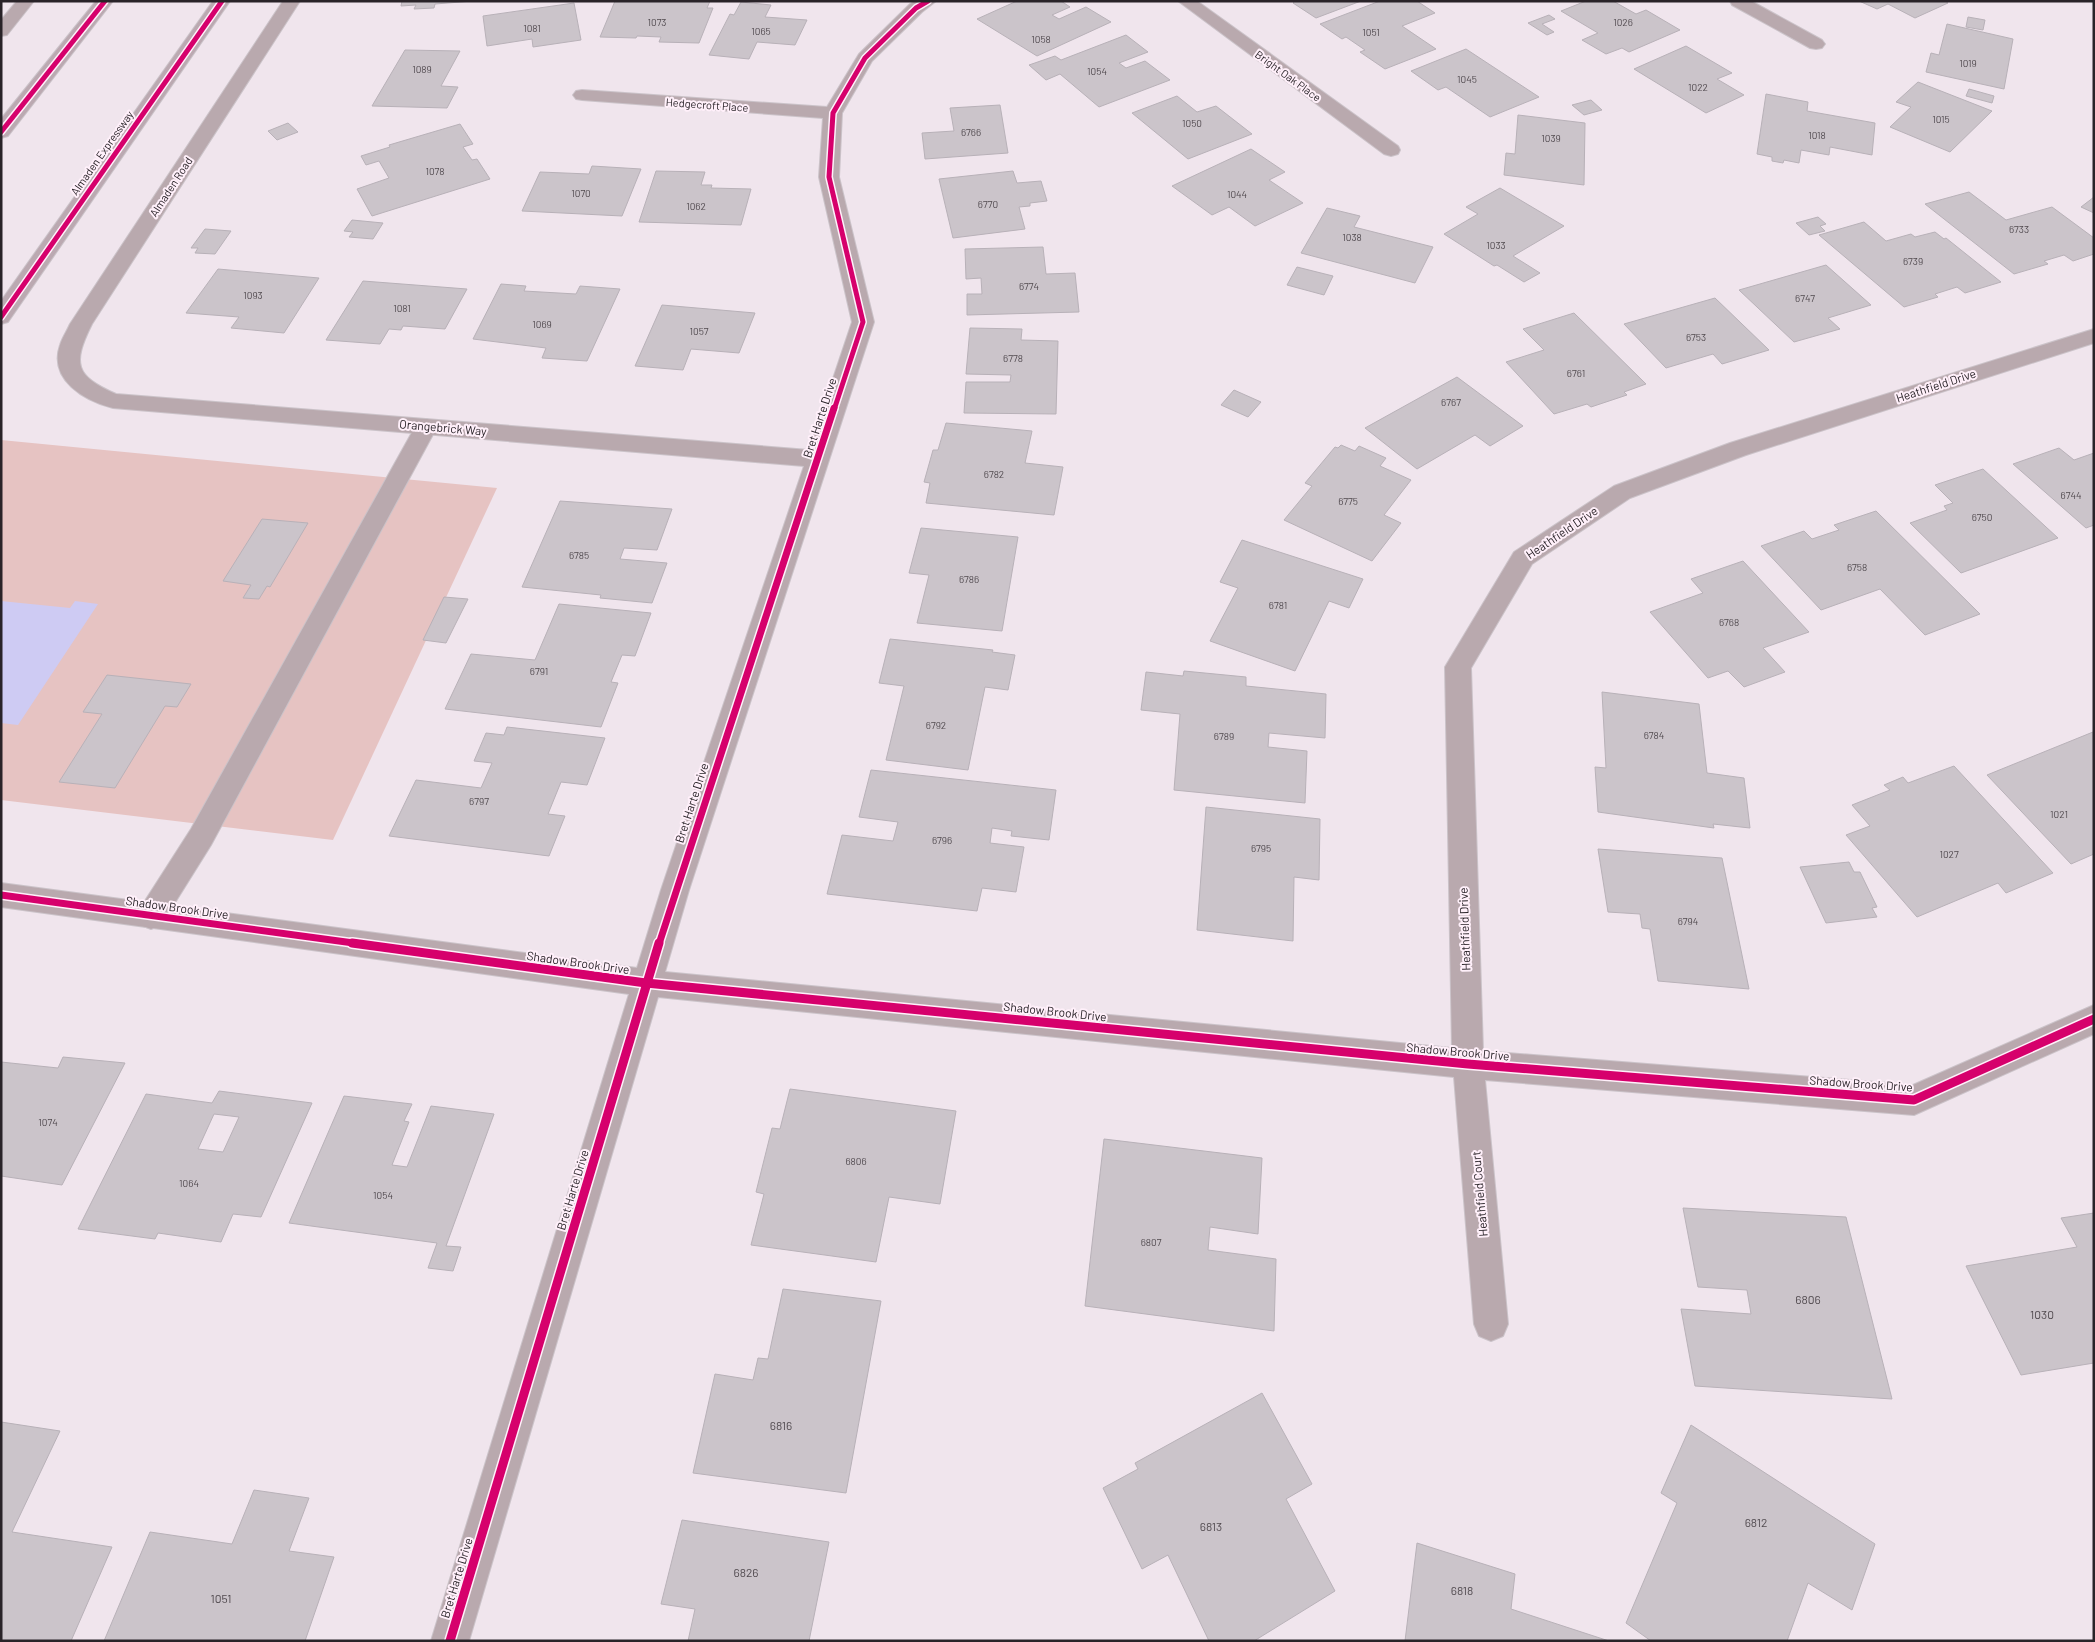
<svg xmlns="http://www.w3.org/2000/svg" width="2095" height="1642" font-family="Barlow,sans-serif">
  <rect width="100%" height="100%" fill="#f0e5ed"/>
  <polygon fill="#e6c3c2" points="1,440 497,488 333,840 1,800"/>
  <polygon fill="#cecbf3" points="1,601 70,608 75,601 98,604 18,725 1,723"/>
  <g fill="#cbc4ca" stroke="#b8b1b8" fill-rule="evenodd">
    <polygon points="402,1 473,1 435,4 434,8 414,9 416,5 401,6"/>
    <polygon points="615,1 710,1 707,8 713,8 699,43 659,42 661,37 637,36 636,38 600,37"/>
    <polygon points="1017,1 1061,1 1070,7 1052,15 1059,19 1086,7 1111,22 1037,56 977,19"/>
    <polygon points="1361,1 1316,18 1293,3 1295,1"/>
    <polygon points="1380,1 1417,1 1435,13 1402,26 1436,49 1385,69 1360,52 1365,50 1346,37 1342,39 1320,24"/>
    <polygon points="1586,1 1613,1 1636,14 1646,10 1680,30 1629,52 1622,48 1606,54 1582,40 1598,33 1561,11"/>
    <polygon points="1859,1 1945,1 1948,3 1915,18 1888,4 1877,9"/>
    <polygon points="741,2 771,5 765,17 807,20 795,45 757,42 749,59 709,55 730,14 734,15"/>
    <polygon points="574,3 581,40 533,47 532,39 487,46 483,16"/>
    <polygon points="1549,15 1555,19 1542,24 1554,32 1547,35 1528,23"/>
    <polygon points="1968,17 1985,20 1983,30 1966,27"/>
    <polygon points="1947,24 2013,39 2004,89 1926,72 1931,53 1939,55"/>
    <polygon points="1126,35 1148,52 1119,63 1126,68 1145,61 1170,80 1099,107 1060,74 1046,80 1029,65 1055,56 1061,60"/>
    <polygon points="1686,46 1732,73 1717,79 1744,95 1706,113 1634,69"/>
    <polygon points="1466,49 1539,97 1490,117 1446,87 1438,90 1411,71"/>
    <polygon points="405,50 460,51 441,86 458,87 447,108 372,106"/>
    <polygon points="1918,82 1992,111 1950,152 1890,127 1911,107 1896,102"/>
    <polygon points="1969,89 1994,96 1992,103 1966,96"/>
    <polygon points="1766,94 1808,102 1807,111 1875,123 1872,155 1830,147 1829,155 1801,150 1799,163 1784,160 1783,163 1772,161 1772,157 1757,154"/>
    <polygon points="1177,96 1197,112 1216,106 1252,134 1188,159 1132,113"/>
    <polygon points="1591,100 1602,110 1584,115 1572,105"/>
    <polygon points="1000,105 1008,153 925,159 922,133 954,131 950,108"/>
    <polygon points="1518,115 1585,123 1584,185 1504,175 1506,153 1515,154"/>
    <polygon points="288,123 298,132 277,140 268,131"/>
    <polygon points="460,124 473,144 463,147 472,160 477,159 490,179 372,216 357,189 389,178 379,161 366,165 361,156 390,147 389,145"/>
    <polygon points="1251,149 1285,172 1269,180 1303,203 1255,226 1229,207 1212,215 1172,186"/>
    <polygon points="592,166 641,169 622,216 522,211 540,172 589,174"/>
    <polygon points="656,171 705,172 701,185 712,185 711,188 751,189 741,225 639,222"/>
    <polygon points="1013,171 1017,183 1041,181 1047,201 1030,203 1030,206 1019,207 1025,229 953,238 939,179"/>
    <polygon points="1500,188 1564,226 1513,256 1540,273 1524,282 1497,265 1494,266 1444,234 1478,214 1466,207"/>
    <polygon points="1969,192 2006,220 2052,207 2094,238 2094,254 2073,261 2064,255 2044,261 2048,264 2014,274 1925,204"/>
    <polygon points="2094,197 2094,213 2081,207"/>
    <polygon points="1327,208 1360,216 1354,227 1433,247 1415,283 1301,253"/>
    <polygon points="1818,217 1826,224 1820,226 1825,231 1809,235 1796,223"/>
    <polygon points="352,220 383,223 373,239 349,237 353,232 344,231"/>
    <polygon points="1864,222 1886,241 1911,234 1915,237 1935,232 1944,239 1946,238 2001,282 1965,293 1957,287 1935,294 1938,297 1904,307 1819,235"/>
    <polygon points="205,229 231,231 215,254 195,253 198,248 191,248"/>
    <polygon points="1043,247 1046,274 1075,273 1079,312 967,315 967,294 982,294 981,278 966,279 965,249"/>
    <polygon points="1826,265 1871,305 1828,318 1840,329 1794,342 1739,290"/>
    <polygon points="1297,267 1333,276 1324,295 1287,285"/>
    <polygon points="218,269 319,278 284,333 231,328 239,317 186,313"/>
    <polygon points="363,281 467,289 445,329 403,326 401,330 389,329 380,344 326,340"/>
    <polygon points="501,284 526,286 524,291 576,294 580,286 620,289 587,361 542,358 546,348 473,339"/>
    <polygon points="1715,298 1769,350 1722,364 1713,354 1666,368 1624,324"/>
    <polygon points="662,305 755,313 739,353 691,349 683,370 635,366"/>
    <polygon points="1574,313 1646,384 1624,392 1627,395 1591,407 1587,404 1554,414 1506,362 1544,350 1523,329"/>
    <polygon points="970,328 1022,329 1021,340 1058,341 1056,414 964,413 966,382 1010,382 1011,375 966,374"/>
    <polygon points="1457,377 1523,426 1490,446 1475,435 1417,469 1365,428"/>
    <polygon points="1234,390 1261,402 1248,417 1221,405"/>
    <polygon points="946,423 1032,431 1025,463 1063,467 1054,515 926,503 930,483 924,482 933,450 938,450"/>
    <polygon points="1341,445 1355,451 1359,446 1386,458 1380,466 1411,480 1384,515 1401,523 1372,561 1284,520 1312,486 1305,483 1335,447 1338,448"/>
    <polygon points="2059,448 2074,460 2094,453 2094,525 2086,528 2013,464"/>
    <polygon points="1983,469 2058,538 1961,573 1910,523 1947,510 1944,506 1953,503 1935,485"/>
    <polygon points="560,501 672,509 657,550 624,548 620,559 667,563 652,603 600,598 601,595 522,587"/>
    <polygon points="1876,511 1980,614 1925,635 1880,589 1821,610 1761,546 1804,531 1812,539 1839,530 1834,525"/>
    <polygon points="262,519 308,523 270,587 267,586 259,599 243,598 251,585 223,581"/>
    <polygon points="921,528 1018,537 1002,631 917,623 929,575 909,573"/>
    <polygon points="1242,540 1363,579 1349,608 1329,601 1295,671 1210,641 1238,588 1220,582"/>
    <polygon points="1743,561 1809,632 1763,648 1785,672 1744,687 1728,671 1708,678 1650,612 1703,593 1691,579"/>
    <polygon points="444,597 468,599 446,643 423,640"/>
    <polygon points="559,604 651,613 635,656 622,655 611,682 618,683 601,727 445,709 471,654 535,660"/>
    <polygon points="890,639 993,650 992,652 1015,655 1008,690 985,687 968,770 886,760 904,686 879,683"/>
    <polygon points="1184,671 1246,677 1246,686 1326,694 1325,738 1269,733 1268,747 1307,751 1305,803 1174,790 1180,714 1141,710 1146,672 1183,676"/>
    <polygon points="107,675 191,684 177,707 165,706 115,788 59,782 102,714 83,712"/>
    <polygon points="1602,692 1699,704 1707,773 1744,778 1750,828 1713,824 1714,828 1598,812 1595,767 1606,768"/>
    <polygon points="507,727 605,738 587,785 561,782 548,814 565,816 549,856 389,836 416,780 481,788 492,763 474,761 486,733 504,735"/>
    <polygon points="2093,732 2094,854 2071,864 1987,775"/>
    <polygon points="1954,766 2053,873 2006,893 1998,883 1917,917 1846,835 1870,826 1852,805 1890,790 1884,785 1903,777 1908,783"/>
    <polygon points="871,770 1056,790 1049,840 1011,836 1012,831 992,828 990,843 1024,847 1016,892 982,888 977,911 827,894 842,835 893,841 898,822 859,817"/>
    <polygon points="1206,807 1320,819 1319,880 1294,877 1293,941 1197,930"/>
    <polygon points="1598,849 1722,858 1749,989 1658,981 1650,929 1642,928 1640,914 1608,912"/>
    <polygon points="1849,862 1854,872 1860,872 1877,907 1872,908 1877,917 1826,923 1800,867"/>
    <polygon points="63,1057 125,1063 62,1185 1,1176 1,1062 58,1068"/>
    <polygon points="790,1089 956,1111 940,1204 889,1197 876,1262 751,1245 764,1194 756,1192 772,1128 780,1129"/>
    <path d="M219,1091L312,1103L261,1217L233,1214L221,1242L158,1233L155,1239L78,1229L146,1094L212,1103ZM214,1114L239,1117L223,1152L198,1149Z"/>
    <polygon points="344,1096 412,1104 404,1121 409,1122 392,1165 407,1167 431,1106 494,1114 446,1246 461,1247 453,1271 428,1268 437,1243 289,1223"/>
    <polygon points="1104,1139 1262,1158 1258,1234 1210,1227 1208,1250 1276,1259 1274,1331 1085,1306"/>
    <polygon points="1683,1208 1846,1217 1892,1399 1695,1386 1681,1309 1751,1314 1747,1290 1698,1287"/>
    <polygon points="2094,1213 2094,1363 2021,1375 1966,1266 2077,1247 2061,1218"/>
    <polygon points="783,1289 881,1301 846,1493 693,1473 715,1374 753,1380 758,1358 768,1359"/>
    <polygon points="1262,1393 1312,1484 1286,1499 1335,1591 1254,1641 1209,1641 1168,1555 1142,1569 1103,1488 1138,1469 1135,1463"/>
    <polygon points="1,1422 60,1431 12,1532 112,1547 71,1641 1,1641"/>
    <polygon points="1691,1425 1875,1544 1852,1610 1808,1583 1787,1641 1651,1641 1626,1623 1677,1503 1661,1493"/>
    <polygon points="254,1490 309,1498 289,1551 334,1557 305,1641 104,1641 150,1532 232,1544"/>
    <polygon points="682,1520 829,1542 809,1641 688,1641 695,1609 661,1604"/>
    <polygon points="1417,1543 1515,1574 1511,1609 1609,1641 1405,1641"/>
  </g>
  <g fill="none" stroke-linecap="round" stroke-linejoin="round">
    <defs>
      <polygon id="service" points="426,419 434,422 437,427 211,845 161,925 151,929 141,925 137,916 141,907 191,829 415,427 418,422"/>
      <g id="minor">
        <polygon points="17,1 34,1 7,35 1,36 1,20"/>
        <path d="M283,1H300L92,324C72,364 75,376 116,394L809,450L852,322L819,177L823,118L582,100L576,99L573,95L576,91L582,90L827,107L859,54L910,4L915,1H936L922,12L872,61L842,113L839,177L874,322L689,890L665,972L1452,1048L1445,667L1514,552L1614,486L1730,443L2094,329V343L1746,455L1630,498L1532,564L1471,668L1483,1051L1913,1085L2094,1005V1034L1914,1115L1485,1080L1508,1324L1503,1336L1491,1341L1479,1336L1474,1324L1454,1077L658,997L469,1641H431L629,994L1,907V883L637,968L661,890L804,466L113,408C85,401 48,380 60,345C62,338 67,331 70,324Z"/>
        <polygon points="1178,1 1197,1 1398,146 1400,150 1398,154 1391,156 1384,154"/>
        <polygon points="1730,1 1751,1 1822,40 1825,44 1822,48 1816,49 1810,48 1732,5"/>
      </g>
      <g id="primary">
        <polygon points="96,1 113,1 8,136 1,138 1,119"/>
        <polygon points="213,1 230,1 8,322 1,324 1,301"/>
      </g>
    </defs>
    <use href="#service" stroke="#cbc3c9" stroke-width="2"/>
    <use href="#minor" stroke="#cbc3c9" stroke-width="2"/>
    <use href="#primary" stroke="#cbc3c9" stroke-width="2"/>
    <use href="#service" fill="#b9a9ae" fill-rule="evenodd"/>
    <use href="#minor" fill="#b9a9ae" fill-rule="evenodd"/>
    <use href="#primary" fill="#bba9b1" fill-rule="evenodd"/>
    <defs>
      <g id="cycleway-far2">
        <polyline points="1,132 105,1"/>
        <polyline points="1,317 222,1"/>
        <polyline points="834,410 863,322 829,177 833,113 865,58 916,8 928,1"/>
      </g>
      <g id="cycleway-far1">
        <polyline points="1,895 361,944"/>
        <polyline points="659,944 834,408"/>
      </g>
      <g id="cycleway">
        <polyline points="352,943 646,983 1468,1064 1914,1100 2094,1019"/>
        <polyline points="450,1641 659,943"/>
      </g>
    </defs>
    <use href="#cycleway-far2" stroke="#fff0fa" stroke-width="8"/>
    <use href="#cycleway-far1" stroke="#fff0fa" stroke-width="10"/>
    <use href="#cycleway" stroke="#fff0fa" stroke-width="12"/>
    <use href="#cycleway-far2" stroke="#d6006c" stroke-width="5"/>
    <use href="#cycleway-far1" stroke="#d6006c" stroke-width="7"/>
    <use href="#cycleway" stroke="#d6006c" stroke-width="9"/>
  </g>
  <g text-anchor="middle" stroke-width="4" stroke-linejoin="round" paint-order="stroke">
    <g font-size="10" fill="#524b50">
      <text x="657" y="26">1073</text>
      <text x="1623" y="26">1026</text>
      <text x="532" y="32">1081</text>
      <text x="761" y="35">1065</text>
      <text x="1371" y="36">1051</text>
      <text x="1041" y="43">1058</text>
      <text x="1968" y="67">1019</text>
      <text x="422" y="73">1089</text>
      <text x="1097" y="75">1054</text>
      <text x="1467" y="83">1045</text>
      <text x="1698" y="91">1022</text>
      <text x="1941" y="123">1015</text>
      <text x="1192" y="127">1050</text>
      <text x="971" y="136">6766</text>
      <text x="1817" y="139">1018</text>
      <text x="1551" y="142">1039</text>
      <text x="435" y="175">1078</text>
      <text x="581" y="197">1070</text>
      <text x="1237" y="198">1044</text>
      <text x="988" y="208">6770</text>
      <text x="696" y="210">1062</text>
      <text x="2019" y="233">6733</text>
      <text x="1352" y="241">1038</text>
      <text x="1496" y="249">1033</text>
      <text x="1913" y="265">6739</text>
      <text x="1029" y="290">6774</text>
      <text x="253" y="299">1093</text>
      <text x="1805" y="302">6747</text>
      <text x="402" y="312">1081</text>
      <text x="542" y="328">1069</text>
      <text x="699" y="335">1057</text>
      <text x="1696" y="341">6753</text>
      <text x="1013" y="362">6778</text>
      <text x="1576" y="377">6761</text>
      <text x="1451" y="406">6767</text>
      <text x="994" y="478">6782</text>
      <text x="2071" y="499">6744</text>
      <text x="1348" y="505">6775</text>
      <text x="1982" y="521">6750</text>
      <text x="579" y="559">6785</text>
      <text x="1857" y="571">6758</text>
      <text x="969" y="583">6786</text>
      <text x="1278" y="609">6781</text>
      <text x="1729" y="626">6768</text>
      <text x="539" y="675">6791</text>
      <text x="936" y="729">6792</text>
      <text x="1654" y="739">6784</text>
      <text x="1224" y="740">6789</text>
      <text x="479" y="805">6797</text>
      <text x="2059" y="818">1021</text>
      <text x="942" y="844">6796</text>
      <text x="1261" y="852">6795</text>
      <text x="1949" y="858">1027</text>
      <text x="1688" y="925">6794</text>
      <text x="48" y="1126">1074</text>
      <text x="856" y="1165">6806</text>
      <text x="189" y="1187">1064</text>
      <text x="383" y="1199">1054</text>
      <text x="1151" y="1246">6807</text>
    </g>
    <g font-size="11" fill="#292328" stroke="#fff0fa">
      <text transform="translate(1288 76) rotate(36)" y="4">Bright Oak Place</text>
      <text transform="translate(707 105) rotate(4)" y="4">Hedgecroft Place</text>
      <text transform="translate(102 153) rotate(-55)" y="4">Almaden Expressway</text>
      <text transform="translate(171 187) rotate(-57)" y="4">Almaden Road</text>
    </g>
    <g font-size="12" fill="#292328" stroke="#fff0fa">
      <text transform="translate(1936 386) rotate(-18)" y="4">Heathfield Drive</text>
      <text transform="translate(820 418) rotate(-72)" y="4">Bret Harte Drive</text>
      <text transform="translate(443 428) rotate(5)" y="4">Orangebrick Way</text>
      <text transform="translate(1562 533) rotate(-34)" y="4">Heathfield Drive</text>
      <text transform="translate(692 803) rotate(-72)" y="4">Bret Harte Drive</text>
      <text transform="translate(177 908) rotate(8)" y="4">Shadow Brook Drive</text>
      <text transform="translate(1465 929) rotate(-92)" y="4">Heathfield Drive</text>
      <text transform="translate(578 963) rotate(8)" y="4">Shadow Brook Drive</text>
      <text transform="translate(1055 1012) rotate(6)" y="4">Shadow Brook Drive</text>
      <text transform="translate(1458 1052) rotate(5)" y="4">Shadow Brook Drive</text>
      <text transform="translate(1861 1084) rotate(4)" y="4">Shadow Brook Drive</text>
      <text transform="translate(573 1190) rotate(-73)" y="4">Bret Harte Drive</text>
      <text transform="translate(1480 1194) rotate(-95)" y="4">Heathfield Court</text>
      <text transform="translate(457 1578) rotate(-73)" y="4">Bret Harte Drive</text>
    </g>
    <g font-size="12" fill="#524b50">
      <text x="1808" y="1304">6806</text>
      <text x="2042" y="1319">1030</text>
      <text x="781" y="1430">6816</text>
      <text x="1756" y="1527">6812</text>
      <text x="1211" y="1531">6813</text>
      <text x="746" y="1577">6826</text>
      <text x="1462" y="1595">6818</text>
      <text x="221" y="1603">1051</text>
    </g>
  </g>
  <rect width="2095" height="1642" fill="none" stroke="#292328" stroke-width="5"/>
</svg>
